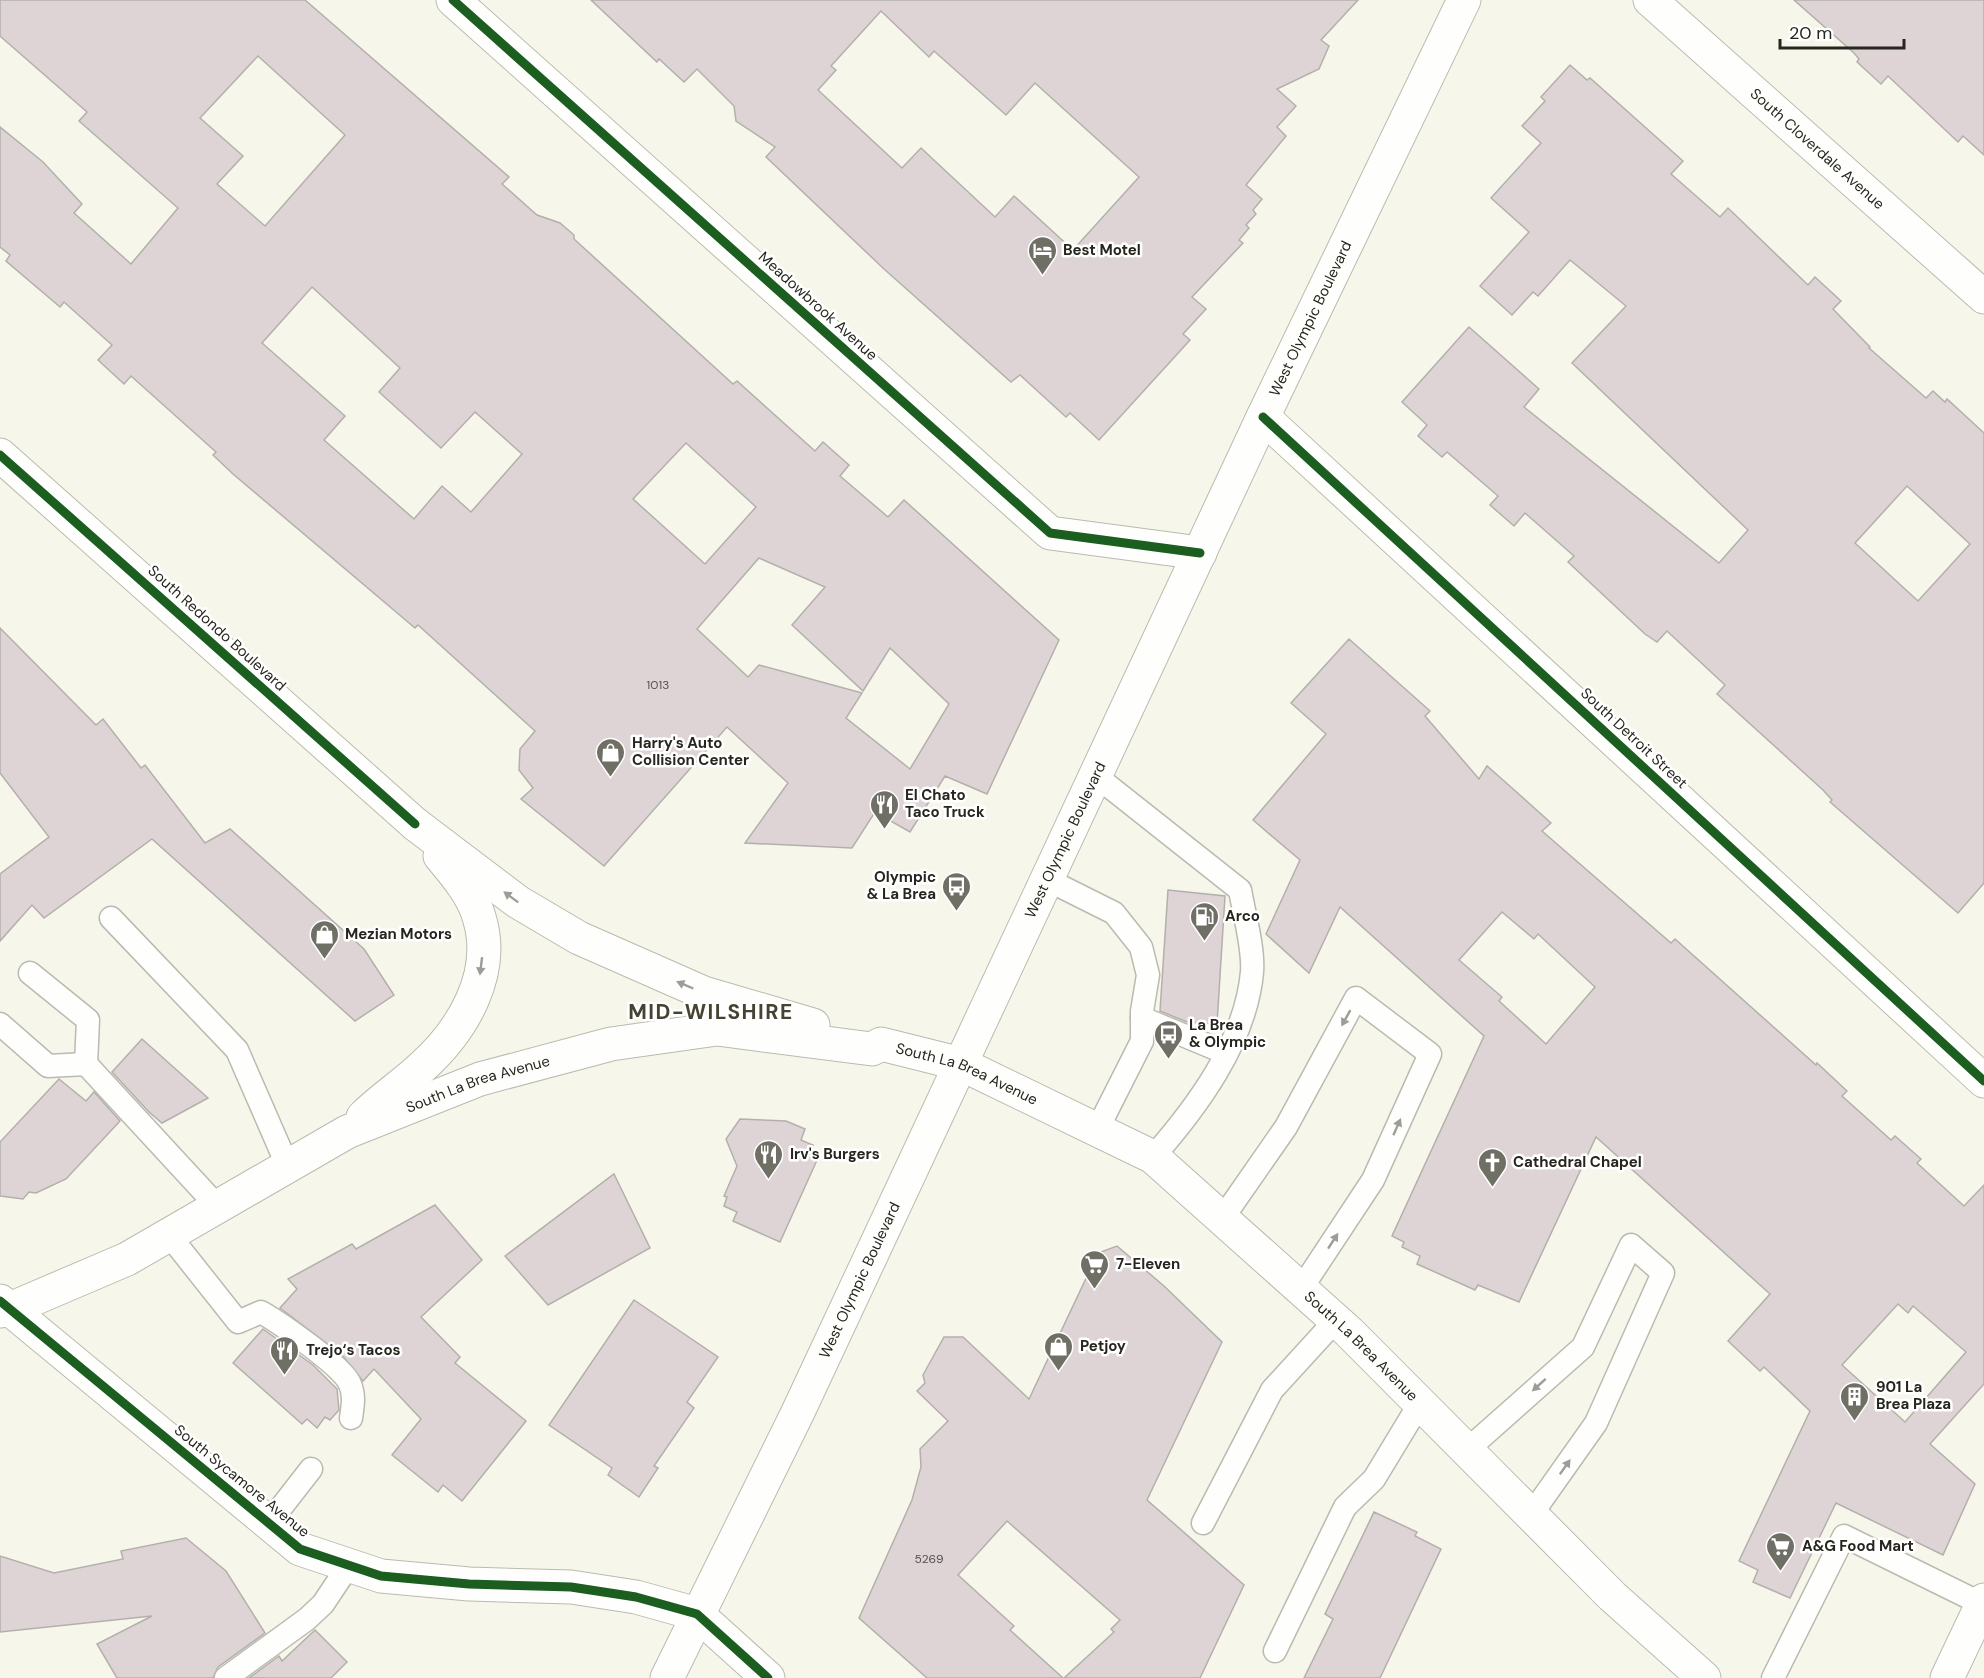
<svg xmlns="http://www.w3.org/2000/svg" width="1984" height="1678" font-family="'DM Sans',sans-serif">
  <rect width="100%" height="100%" fill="#f7f6ea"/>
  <g fill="#ded4d6" stroke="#b3b0ac" stroke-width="1.5" fill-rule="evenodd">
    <path d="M0,0H305L509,177L502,184L537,215L560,223L574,235V239L733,384L737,381L815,451L823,442L849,465L840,476L888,517L904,500L1059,640L987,794L945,776L910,832L875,812L852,848L745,843L788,783L727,727L604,866L521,799L533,788L519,770L520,749L535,731L418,625L415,628L233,474L213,455L216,452L131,376L124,384L98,360L112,345L64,302L60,307L6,261L10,255L0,247V127L43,162L82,204L74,213L131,264L178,208L79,121L87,112L0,36ZM258,56L345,135L265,226L217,184L243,156L200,118ZM312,287L400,368L379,392L441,448L475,412L522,454L471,512L442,486L414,519L324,440L345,416L262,343ZM686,443L756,507L705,564L633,499ZM759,558L825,587L792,625L863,691L890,648L949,704L910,769L846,718L862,693L759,665L748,677L697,629Z"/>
    <path d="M591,0H1358L1321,40L1329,46L1319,69L1277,89L1296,106L1277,127L1286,136L1246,185L1262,199L1253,210L1256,214L1246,225L1249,228L1239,240L1243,243L1192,297L1206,309L1183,334L1190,340L1099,440L1070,413L1066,417L1020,375L1011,382L884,269L766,157L775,147L736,121L734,106L697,69L684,82L659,59L657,62ZM881,11L929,57L934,51L1006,115L1035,83L1139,177L1073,250L1014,196L995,217L921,148L902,168L818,90L836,70L831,66Z"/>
    <polygon points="1794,0 1984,0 1984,155 1963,136 1958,142 1888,76 1881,84 1857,62 1859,59 1854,53"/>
    <path d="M1570,65L1587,80L1590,78L1683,161L1671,174L1720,217L1728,208L1808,285L1815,277L1841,301L1833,309L1870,347L1869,348L1926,398L1933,391L1945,402L1947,399L1984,433V883L1958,913L1830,802L1832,800L1823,790L1717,694L1725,685L1667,631L1657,642L1645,634L1568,562L1574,556L1525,513L1514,526L1490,505L1498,496L1447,452L1442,457L1418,436L1427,425L1402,402L1469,327L1539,389L1524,407L1719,563L1748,530L1572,363L1626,306L1570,260L1538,296L1533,292L1512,315L1480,286L1529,232L1491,198L1541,143L1522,126L1545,101L1541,97ZM1907,486L1970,544L1918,601L1855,543Z"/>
    <polygon points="0,628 96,725 103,719 141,768 145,765 205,843 230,829 364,949 394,995 355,1021 152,839 44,918 32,905 0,941 0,874 49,837 0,773"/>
    <path d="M1349,639L1430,711L1425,716L1479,779L1487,766L1512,788L1551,823L1542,831L1671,943L1675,939L1816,1065L1817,1063L1847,1091L1842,1096L1891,1140L1895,1136L1921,1159L1917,1163L1964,1206L1984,1185V1384L1930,1444L1975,1484L1943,1555L1836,1503L1790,1598L1753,1582L1758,1570L1739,1561L1810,1411L1764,1367L1760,1371L1728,1341L1770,1294L1596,1137L1519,1302L1478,1285L1475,1290L1417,1264L1420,1256L1402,1247L1404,1242L1392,1236L1484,1036L1340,907L1309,973L1266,934L1300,860L1253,820L1326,734L1291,703ZM1502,912L1534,939L1538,934L1595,987L1546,1044L1499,1001L1502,997L1459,960ZM1898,1304L1908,1313L1913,1306L1966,1352L1905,1422L1842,1365Z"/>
    <polygon points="1168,890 1225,896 1217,1024 1187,1022 1160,1011"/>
    <polygon points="142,1039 208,1098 162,1123 149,1112 112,1072"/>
    <polygon points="59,1079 86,1101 94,1092 120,1121 66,1179 36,1193 29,1192 23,1199 0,1196 0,1142"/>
    <polygon points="740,1119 786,1121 805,1129 801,1140 813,1145 808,1154 818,1158 780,1242 733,1221 737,1212 724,1206 727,1197 724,1196 737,1166 726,1139"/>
    <polygon points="614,1174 650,1248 548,1305 505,1256"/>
    <polygon points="435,1205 482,1260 421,1317 460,1357 455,1363 526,1421 462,1501 443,1485 438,1492 392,1455 421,1419 374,1369 363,1381 342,1355 280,1308 297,1289 288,1279 352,1244 356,1249"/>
    <polygon points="1117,1246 1164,1286 1222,1342 1147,1500 1244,1585 1200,1678 1064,1678 1114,1632 1111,1629 1120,1620 1007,1521 958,1575 1014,1626 1010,1630 1063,1678 927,1678 859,1618 912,1500 921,1467 920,1449 948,1421 917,1391 925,1383 923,1375 944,1337 963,1337 1029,1399 1098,1253"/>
    <polygon points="634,1300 718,1357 687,1402 694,1408 654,1466 658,1468 639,1497 608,1475 612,1468 549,1425"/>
    <polygon points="263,1329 313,1365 337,1389 339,1410 330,1420 325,1417 317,1428 307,1419 302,1424 233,1363"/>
    <polygon points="1374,1512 1417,1532 1415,1536 1441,1549 1380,1678 1304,1678 1333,1619 1325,1614"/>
    <polygon points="186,1538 226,1571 265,1633 218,1667 213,1678 117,1678 97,1644 152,1616 0,1632 0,1556 54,1573 123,1559 121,1551"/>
    <polygon points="315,1630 347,1662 331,1678 249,1678 279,1656 282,1661"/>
  </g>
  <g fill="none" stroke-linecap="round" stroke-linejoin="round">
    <defs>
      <g id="service">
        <path d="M1096,776L1240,890C1244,913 1254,949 1252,972C1246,1041 1197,1107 1153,1157"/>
        <polyline points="1048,880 1114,913 1141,947 1148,975 1142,1011 1142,1041 1097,1130"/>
        <polyline points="111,918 237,1050 288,1167"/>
        <polyline points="30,973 88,1020 86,1064"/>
        <polyline points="1142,1018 1226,1053"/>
        <polyline points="0,1024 48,1066 86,1064 218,1207"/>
        <polyline points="1222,1219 1286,1127 1356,998 1430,1054 1373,1180 1301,1289"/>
        <path d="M169,1235L238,1322L261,1312C280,1323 339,1364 349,1382C355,1394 353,1405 351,1418"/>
        <polyline points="1467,1450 1583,1347 1631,1245 1663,1273 1596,1423 1531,1515"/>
        <polyline points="269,1523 311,1469"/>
        <polyline points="1203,1523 1272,1390 1336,1320"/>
        <polyline points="1275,1651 1345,1507 1374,1479 1420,1403"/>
        <polyline points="226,1678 307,1619 323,1604 349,1565"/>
        <polyline points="1773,1678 1844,1536 1982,1604"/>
      </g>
      <g id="minor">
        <polyline points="453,0 1050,533 1200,553"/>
        <path id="s1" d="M1650,0L1984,297"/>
        <polyline points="1263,417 1984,1081"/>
        <polyline points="0,1301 300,1549 381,1576 469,1584 571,1587 636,1597 697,1614 768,1678"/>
        <polyline points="1947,1678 1984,1600"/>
      </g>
      <polyline id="tertiary" points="0,455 415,824"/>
      <g id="primary">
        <polyline points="415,824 518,902 579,938 704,993 813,1025"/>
        <path d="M363,1117C381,1099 403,1085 422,1067C462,1031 497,974 479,917C473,895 455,874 440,856"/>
        <path id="s2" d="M0,1311L10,1309L127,1259L347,1132L480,1079L611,1044L717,1029L872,1049L881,1044L961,1064L1153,1157L1349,1332L1612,1596L1704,1678"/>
        <path id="s3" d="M667,1678L798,1412L1263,417L1464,0"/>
      </g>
    </defs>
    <use href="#service" stroke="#bbbab0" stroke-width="25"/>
    <use href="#minor" stroke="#bbbab0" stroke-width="35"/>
    <use href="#tertiary" stroke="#bbbab0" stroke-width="35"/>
    <use href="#primary" stroke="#bbbab0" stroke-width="35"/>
    <use href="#service" stroke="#fefefc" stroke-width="22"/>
    <use href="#minor" stroke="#fefefc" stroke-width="33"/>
    <use href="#tertiary" stroke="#fefefc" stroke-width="33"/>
    <use href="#primary" stroke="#fefefc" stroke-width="33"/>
    <defs>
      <g id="cycleway">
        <polyline points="453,0 1050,533 1200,553"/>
        <polyline points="1263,417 1984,1081"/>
        <polyline points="0,455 415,824"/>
        <polyline points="0,1301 300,1549 381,1576 469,1584 571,1587 636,1597 697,1614 768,1678"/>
      </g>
    </defs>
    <use href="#cycleway" stroke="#fff" stroke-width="13"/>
    <use href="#cycleway" stroke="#1b5e20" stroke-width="9"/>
  </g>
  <defs><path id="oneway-solid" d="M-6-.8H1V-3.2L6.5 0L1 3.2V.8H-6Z" transform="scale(1.5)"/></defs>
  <g fill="#9d9d98">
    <use href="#oneway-solid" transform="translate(511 897) rotate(-143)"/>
    <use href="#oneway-solid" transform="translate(481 966) rotate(97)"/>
    <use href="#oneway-solid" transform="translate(685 985) rotate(-157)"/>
    <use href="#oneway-solid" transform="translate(1346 1018) rotate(119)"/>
    <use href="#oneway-solid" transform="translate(1397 1127) rotate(-66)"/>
    <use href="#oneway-solid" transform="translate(1333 1241) rotate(-57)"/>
    <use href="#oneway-solid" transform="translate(1539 1385) rotate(138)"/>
    <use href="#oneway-solid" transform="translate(1565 1467) rotate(-55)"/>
  </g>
  <defs>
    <symbol id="hotel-pin" viewBox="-11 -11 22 30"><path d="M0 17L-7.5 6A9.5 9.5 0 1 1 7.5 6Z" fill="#706f65" stroke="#fff"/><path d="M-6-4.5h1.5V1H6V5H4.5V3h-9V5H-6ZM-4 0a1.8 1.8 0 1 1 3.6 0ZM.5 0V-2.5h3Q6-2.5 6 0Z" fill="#fff"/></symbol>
    <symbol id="shop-pin" viewBox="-11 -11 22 30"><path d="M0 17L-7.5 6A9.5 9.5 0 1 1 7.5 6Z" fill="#706f65" stroke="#fff"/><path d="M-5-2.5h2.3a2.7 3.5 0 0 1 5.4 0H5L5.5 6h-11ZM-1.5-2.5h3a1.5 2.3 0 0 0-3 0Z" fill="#fff"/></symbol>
    <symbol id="restaurant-pin" viewBox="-11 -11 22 30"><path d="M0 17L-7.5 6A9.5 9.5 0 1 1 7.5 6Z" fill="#706f65" stroke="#fff"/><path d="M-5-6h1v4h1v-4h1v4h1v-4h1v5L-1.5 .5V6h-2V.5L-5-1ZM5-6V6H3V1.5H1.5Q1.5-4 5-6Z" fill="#fff"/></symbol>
    <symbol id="bus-pin" viewBox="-11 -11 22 30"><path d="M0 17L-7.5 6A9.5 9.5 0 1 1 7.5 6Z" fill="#706f65" stroke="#fff"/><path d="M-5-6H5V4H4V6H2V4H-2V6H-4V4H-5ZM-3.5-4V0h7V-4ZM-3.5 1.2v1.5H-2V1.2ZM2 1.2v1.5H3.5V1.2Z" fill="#fff"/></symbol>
    <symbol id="fuel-pin" viewBox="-11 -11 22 30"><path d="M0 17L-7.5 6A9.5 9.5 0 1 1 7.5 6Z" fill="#706f65" stroke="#fff"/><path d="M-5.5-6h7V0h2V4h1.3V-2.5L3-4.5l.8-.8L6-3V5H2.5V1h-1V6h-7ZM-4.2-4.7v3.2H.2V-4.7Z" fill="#fff"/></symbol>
    <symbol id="church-pin" viewBox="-11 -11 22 30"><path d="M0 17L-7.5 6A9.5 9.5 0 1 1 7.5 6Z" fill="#706f65" stroke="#fff"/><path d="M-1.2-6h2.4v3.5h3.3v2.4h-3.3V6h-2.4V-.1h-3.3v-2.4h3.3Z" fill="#fff"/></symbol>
    <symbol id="supermarket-pin" viewBox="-11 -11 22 30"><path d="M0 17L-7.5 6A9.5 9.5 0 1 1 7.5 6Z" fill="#706f65" stroke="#fff"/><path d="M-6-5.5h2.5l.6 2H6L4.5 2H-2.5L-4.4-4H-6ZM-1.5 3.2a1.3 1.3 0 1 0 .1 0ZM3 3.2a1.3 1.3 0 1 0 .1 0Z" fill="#fff"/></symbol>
    <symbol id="building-pin" viewBox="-11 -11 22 30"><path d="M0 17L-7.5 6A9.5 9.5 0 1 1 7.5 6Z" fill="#706f65" stroke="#fff"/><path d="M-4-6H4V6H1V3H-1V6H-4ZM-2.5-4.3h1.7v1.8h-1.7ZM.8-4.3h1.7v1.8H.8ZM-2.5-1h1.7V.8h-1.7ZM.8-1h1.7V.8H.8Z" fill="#fff"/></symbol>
  </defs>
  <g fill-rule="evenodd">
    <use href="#hotel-pin" x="1026" y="234" width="33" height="45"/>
    <use href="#shop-pin" x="594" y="736" width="33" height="45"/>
    <use href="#restaurant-pin" x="868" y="788" width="33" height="45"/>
    <use href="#bus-pin" x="940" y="870" width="33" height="45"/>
    <use href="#fuel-pin" x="1188" y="900" width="33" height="45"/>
    <use href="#shop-pin" x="308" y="918" width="33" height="45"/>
    <use href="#bus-pin" x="1152" y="1018" width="33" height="45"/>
    <use href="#restaurant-pin" x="752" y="1138" width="33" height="45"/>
    <use href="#church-pin" x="1476" y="1146" width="33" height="45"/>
    <use href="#supermarket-pin" x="1078" y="1248" width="33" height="45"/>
    <use href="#shop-pin" x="1042" y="1330" width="33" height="45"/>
    <use href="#restaurant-pin" x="268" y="1334" width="33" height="45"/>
    <use href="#building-pin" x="1838" y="1380" width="33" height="45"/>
    <use href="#supermarket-pin" x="1764" y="1530" width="33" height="45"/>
  </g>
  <g text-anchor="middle" stroke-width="5" stroke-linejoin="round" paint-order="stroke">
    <g font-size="12" fill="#55524c">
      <text x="658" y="689">1013</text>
      <text x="929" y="1563">5269</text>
    </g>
    <g font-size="15" fill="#27261e" stroke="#fff">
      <text dy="5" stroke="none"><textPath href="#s1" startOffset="224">South Cloverdale Avenue</textPath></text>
      <text transform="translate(818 306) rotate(42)" y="5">Meadowbrook Avenue</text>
      <text dy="5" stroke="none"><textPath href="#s3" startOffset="1504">West Olympic Boulevard</textPath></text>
      <text transform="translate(217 628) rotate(42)" y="5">South Redondo Boulevard</text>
      <text transform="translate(1634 738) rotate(43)" y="5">South Detroit Street</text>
      <text dy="5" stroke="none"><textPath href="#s3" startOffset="928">West Olympic Boulevard</textPath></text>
      <text dy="5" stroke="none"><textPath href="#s2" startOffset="1035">South La Brea Avenue</textPath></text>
      <text dy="5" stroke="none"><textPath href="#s2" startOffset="531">South La Brea Avenue</textPath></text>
      <text dy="5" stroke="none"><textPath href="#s3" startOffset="442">West Olympic Boulevard</textPath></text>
      <text dy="5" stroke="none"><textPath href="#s2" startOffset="1521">South La Brea Avenue</textPath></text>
      <text transform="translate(242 1481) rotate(39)" y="5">South Sycamore Avenue</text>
    </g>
    <g font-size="15" font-weight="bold" fill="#27261e" stroke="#fff" text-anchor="start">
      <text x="1063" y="255">Best Motel</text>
      <text x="632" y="748">Harry's Auto<tspan x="632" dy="17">Collision Center</tspan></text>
      <text x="905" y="800">El Chato<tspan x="905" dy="17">Taco Truck</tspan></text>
      <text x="936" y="882" text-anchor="end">Olympic<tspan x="936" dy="17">&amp; La Brea</tspan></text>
      <text x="1225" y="921">Arco</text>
      <text x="345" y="939">Mezian Motors</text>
      <text x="1189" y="1030">La Brea<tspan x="1189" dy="17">&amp; Olympic</tspan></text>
      <text x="790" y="1159">Irv's Burgers</text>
      <text x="1513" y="1167">Cathedral Chapel</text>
      <text x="1116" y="1269">7-Eleven</text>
      <text x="1080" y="1351">Petjoy</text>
      <text x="306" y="1355">Trejo‘s Tacos</text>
      <text x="1876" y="1392">901 La<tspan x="1876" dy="17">Brea Plaza</tspan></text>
      <text x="1802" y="1551">A&amp;G Food Mart</text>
    </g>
    <g font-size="21" font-weight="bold" letter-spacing="1.5" fill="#464332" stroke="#fff">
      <text x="711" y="1019">MID-WILSHIRE</text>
    </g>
  </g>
  <path d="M1780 39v9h124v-9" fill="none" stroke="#27261e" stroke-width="3"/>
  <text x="1789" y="39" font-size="18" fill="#27261e" stroke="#ffffff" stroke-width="4.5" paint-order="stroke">20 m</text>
</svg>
